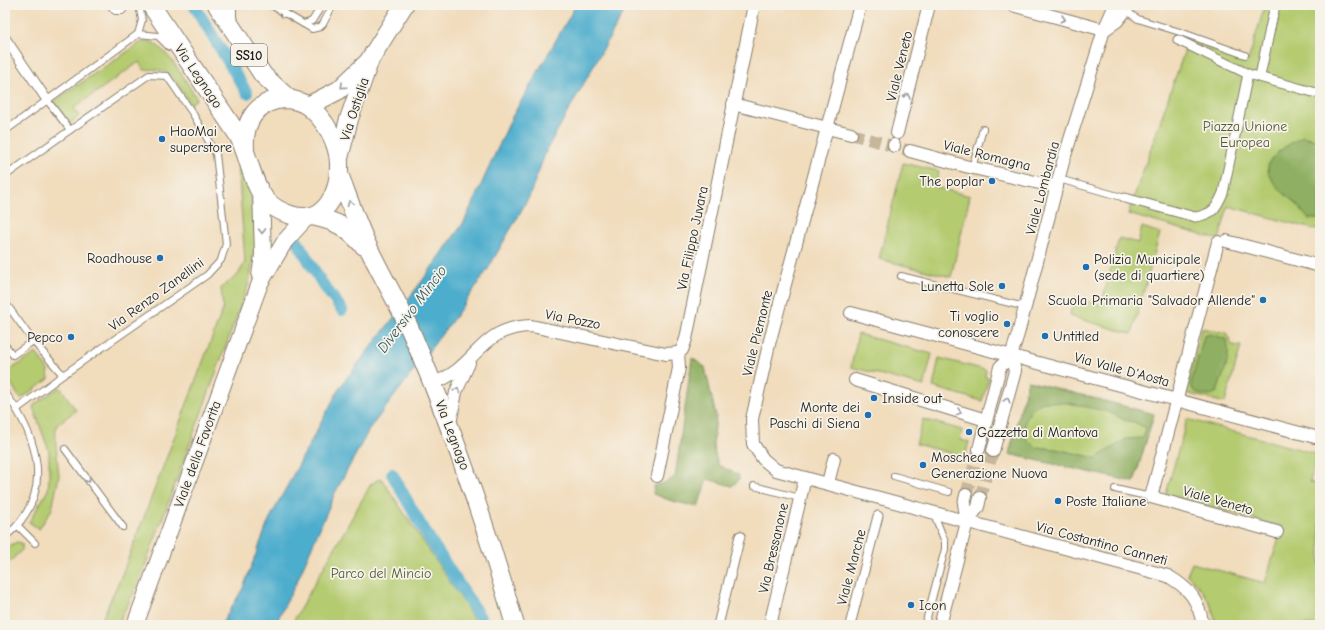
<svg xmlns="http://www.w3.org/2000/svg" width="1325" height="630" font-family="'Comic Neue',sans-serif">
  <rect width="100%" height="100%" fill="#f7f3e8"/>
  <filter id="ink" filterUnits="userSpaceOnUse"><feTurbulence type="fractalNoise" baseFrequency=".025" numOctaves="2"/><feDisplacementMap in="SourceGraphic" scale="8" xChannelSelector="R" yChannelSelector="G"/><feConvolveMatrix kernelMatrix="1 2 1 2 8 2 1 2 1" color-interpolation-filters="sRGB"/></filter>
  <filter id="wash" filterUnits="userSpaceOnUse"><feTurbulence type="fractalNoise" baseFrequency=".012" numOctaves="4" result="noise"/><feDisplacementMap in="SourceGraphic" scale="16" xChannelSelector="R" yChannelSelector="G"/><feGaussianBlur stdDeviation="0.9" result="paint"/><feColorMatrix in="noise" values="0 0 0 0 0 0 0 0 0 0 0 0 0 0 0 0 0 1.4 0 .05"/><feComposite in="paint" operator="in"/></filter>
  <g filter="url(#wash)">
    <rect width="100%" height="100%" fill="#f1dcbc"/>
    <g fill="#b4cb70" stroke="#687446">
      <polygon points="1265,5 1320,5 1320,231 1228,206 1219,240 1128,214 1188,41 1248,61"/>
      <path d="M149,41C168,48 186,82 197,99L190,104C176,83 173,66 144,70L139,62L74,108L79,116L70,124L53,102L140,43Z"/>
      <polygon points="237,151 251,195 256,243 249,283 138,585 117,625 96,625 103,617 123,572 223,309 221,288 238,275 245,262"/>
      <polygon points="903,163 939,171 935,187 970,196 951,277 879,259"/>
      <polygon points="1142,227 1160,233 1132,334 1069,316 1075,298 1101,305 1119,238 1138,243"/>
      <polygon points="1201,328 1227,333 1232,345 1241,346 1225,403 1186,393"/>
      <polygon points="858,334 932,354 924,386 851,367"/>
      <polygon points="36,353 48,370 49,379 22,398 19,397 8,378 7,372"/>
      <polygon points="939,358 986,370 985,377 989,378 982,401 933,387"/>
      <polygon points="1028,381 1154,414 1134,482 1009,454"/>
      <polygon points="60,387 76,410 57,425 55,435 59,476 52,509 39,529 29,522 48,490 49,478 49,451 33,407 35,404"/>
      <polygon points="923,419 962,430 960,440 969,442 965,457 916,444"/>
      <path d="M1187,419L1317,454L1310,482L1320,485V625H1216C1213,604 1203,589 1187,575L1192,563L1265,583L1282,527L1166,494Z"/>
      <polygon points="381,478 466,606 476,625 291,625 371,484"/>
      <path d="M18,542L22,544V550L5,566C5,555 5,545 18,542Z"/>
    </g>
    <g fill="#8faf62" stroke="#56663f" fill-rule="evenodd">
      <path d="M1303,136L1320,142V219H1309C1304,215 1301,209 1297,205C1287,195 1257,175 1272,158C1280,149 1293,142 1303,136Z"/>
      <path d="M1210,334L1226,339C1233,355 1222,377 1217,392L1209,396L1199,394L1192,389L1191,383L1204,336Z"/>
      <polygon points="692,358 705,367 716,416 713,446 718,465 739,475 739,480 732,486 707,479 698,507 672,501 653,494 654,486 664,483 675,477"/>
      <path d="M1028,381L1154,414L1134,482L1009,454ZM1043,402L1068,403L1109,412L1124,420L1134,422L1146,428L1143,438L1126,439L1096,458L1056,449L1036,447L1027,440C1022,420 1026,412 1043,402Z"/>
    </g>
    <polygon fill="#4eadcd" stroke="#356474" points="576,5 628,5 547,149 529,197 488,269 455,317 370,428 335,493 298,579 275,625 221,625 243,588 269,520 340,387 422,281 464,222 512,117"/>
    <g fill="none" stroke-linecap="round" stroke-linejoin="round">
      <g stroke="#4eadcd" stroke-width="12">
        <polyline points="194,5 247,93"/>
        <polyline points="297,241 322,283 342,310"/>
        <polyline points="392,474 422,527 485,625"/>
      </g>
    </g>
  </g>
  <g filter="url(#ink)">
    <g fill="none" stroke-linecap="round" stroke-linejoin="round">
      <g stroke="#c6b69c" stroke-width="12" stroke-dasharray="12 6" stroke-linecap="butt">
        <polyline points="851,134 910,151"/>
        <polyline points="966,495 979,449"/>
        <polyline points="980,498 993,451"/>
      </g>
      <defs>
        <g id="service">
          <polyline points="110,5 115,11 122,11 127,5"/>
          <polyline points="271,5 312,29 320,27 323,24 333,5"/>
          <polyline points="1126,11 1138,19 1183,33 1245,55"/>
          <polyline points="284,14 285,5"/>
          <polyline points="233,20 233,5"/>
          <polyline points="304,24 312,21 322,5"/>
          <polyline points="138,34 158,36 169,47"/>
          <polyline points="138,34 142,20 139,5"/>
          <polyline points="5,131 138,34"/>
          <polyline points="972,168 983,129"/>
          <polyline points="5,176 70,130 47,100"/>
          <polyline points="1059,179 1125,198"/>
          <polyline points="901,276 1025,307"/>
          <polyline points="5,302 33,341 63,375 17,409"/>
          <polyline points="5,345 13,355 33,341"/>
          <polyline points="63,375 207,275 221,260 226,244 216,154 193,114 167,76 149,75 70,130"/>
          <path d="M5,392C39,439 56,495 5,537"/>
          <polyline points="65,449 123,527"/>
          <polyline points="894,476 949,492"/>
          <polyline points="754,486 800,498"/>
          <polyline points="1115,489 1151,497"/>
          <polyline points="18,526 35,543"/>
          <polyline points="925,625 945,549 945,542 934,514"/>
        </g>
        <g id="pedestrian">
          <polyline points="5,38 47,100"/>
          <polyline points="1248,74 1320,94"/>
          <polyline points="1260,76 1275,5"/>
          <path d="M1125,198L1195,217C1213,214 1216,209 1223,193L1248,74L1178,40"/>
          <polyline points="718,625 740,536"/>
          <polyline points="850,625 878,516"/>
        </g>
        <g id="minor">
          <path d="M860,5L769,344L752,419L753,444L763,459L776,470L1168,576C1190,589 1198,599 1203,625"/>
          <polyline points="1012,5 1104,30"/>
          <polyline points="1104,30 1117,21 1130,5"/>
          <polyline points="733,104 851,134"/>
          <polyline points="897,133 929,5"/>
          <polyline points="894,146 894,145"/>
          <polyline points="910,151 965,166 1057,187"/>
          <polyline points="1226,241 1320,266"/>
          <polyline points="1218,242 1151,497 1277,532"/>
          <polyline points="851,313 1315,437"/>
          <polyline points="678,353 682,350 686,339 754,5"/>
          <polyline points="855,380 986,420"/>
          <path d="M433,383C478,368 478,327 531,326L666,354L678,353"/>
          <polyline points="450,424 456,392 469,363"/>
          <polyline points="979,449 1000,367 1011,356 1018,334 1063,162 1104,30 1115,5"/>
          <polyline points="993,451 1015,371 1011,356"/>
          <polyline points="657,476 679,368 678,353"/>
          <polyline points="828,483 834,459"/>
          <polyline points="966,495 964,504 967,522"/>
          <polyline points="770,625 805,478"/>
          <polyline points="940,625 967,522 978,507 980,498"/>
        </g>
        <g id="secondary">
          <polyline points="260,276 263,255 261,192"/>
          <polyline points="135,625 260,283 285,241 306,218"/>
        </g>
        <g id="primary">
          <path d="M151,5L238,135C249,155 251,181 265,199C272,207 281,212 291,215C325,226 340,193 339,163C338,142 325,119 308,106C302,102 292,99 285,99C257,100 243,122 245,148"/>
          <polyline points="217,5 263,75 289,99"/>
          <polyline points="308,106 339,90 367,63"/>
          <polyline points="339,158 349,119 370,59 404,5"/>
          <path d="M339,174C349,200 358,227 371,253C384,280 400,306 412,334C453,429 486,526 515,625"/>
          <path d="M312,216C339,222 345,226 364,246"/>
        </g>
      </defs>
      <use href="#service" stroke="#867c6c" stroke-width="8"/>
      <use href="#pedestrian" stroke="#867c6c" stroke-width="11"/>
      <use href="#minor" stroke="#867c6c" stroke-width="14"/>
      <use href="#secondary" stroke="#867c6c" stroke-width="18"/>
      <use href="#primary" stroke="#867c6c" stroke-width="20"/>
      <use href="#service" stroke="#fff" stroke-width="6"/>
      <use href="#pedestrian" stroke="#fff" stroke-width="9"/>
      <use href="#minor" stroke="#fff" stroke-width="12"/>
      <use href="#secondary" stroke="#fff" stroke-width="16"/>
      <use href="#primary" stroke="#fff" stroke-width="18"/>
    </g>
    <defs><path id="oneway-chevron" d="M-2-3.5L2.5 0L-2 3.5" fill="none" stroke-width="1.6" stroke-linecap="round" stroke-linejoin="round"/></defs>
    <g stroke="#999">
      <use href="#oneway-chevron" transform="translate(1063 19) rotate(15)"/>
      <use href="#oneway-chevron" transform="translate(343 86) rotate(138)"/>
      <use href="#oneway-chevron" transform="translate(907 96) rotate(-76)"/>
      <use href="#oneway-chevron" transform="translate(350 203) rotate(-111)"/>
      <use href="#oneway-chevron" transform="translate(262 231) rotate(89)"/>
      <use href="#oneway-chevron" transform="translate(457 390) rotate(-72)"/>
      <use href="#oneway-chevron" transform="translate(1007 400) rotate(-75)"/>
      <use href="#oneway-chevron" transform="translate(959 412) rotate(15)"/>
      <use href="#oneway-chevron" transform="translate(88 480) rotate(53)"/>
    </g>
  </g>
  <g fill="#1f6fb2" stroke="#f7f3e8" stroke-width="1.5">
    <circle cx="162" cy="139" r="4"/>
    <circle cx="992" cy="181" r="4"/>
    <circle cx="160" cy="258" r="4"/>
    <circle cx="1086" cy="267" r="4"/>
    <circle cx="1002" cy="286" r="4"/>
    <circle cx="1263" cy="300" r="4"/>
    <circle cx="1007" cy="324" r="4"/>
    <circle cx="1045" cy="336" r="4"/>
    <circle cx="71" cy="337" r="4"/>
    <circle cx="874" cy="398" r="4"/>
    <circle cx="868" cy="415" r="4"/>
    <circle cx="969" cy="432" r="4"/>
    <circle cx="923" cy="465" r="4"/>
    <circle cx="1058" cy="501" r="4"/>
    <circle cx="911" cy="605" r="4"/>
  </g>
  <g text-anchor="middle" stroke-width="3.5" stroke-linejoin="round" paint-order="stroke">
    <rect fill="#f7f3e8" stroke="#5e5c59" stroke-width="1" x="231" y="44" width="36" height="22" rx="3"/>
    <g font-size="13" font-weight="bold" fill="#1c1c1c">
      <text x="249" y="60">SS10</text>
    </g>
    <g font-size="14" fill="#1c1c1c" stroke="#f7f3e8">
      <text transform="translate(899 66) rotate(-76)" y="5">Viale Veneto</text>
      <text transform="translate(199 76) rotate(56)" y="5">Via Legnago</text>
      <text transform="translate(354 109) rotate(-72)" y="5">Via Ostiglia</text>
      <text transform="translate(987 155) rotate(14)" y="5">Viale Romagna</text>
      <text transform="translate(1042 188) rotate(-75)" y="5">Viale Lombardia</text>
      <text transform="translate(692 238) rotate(-78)" y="5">Via Filippo Juvara</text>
      <text transform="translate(156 294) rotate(-36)" y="5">Via Renzo Zanellini</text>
      <text transform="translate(573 319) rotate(11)" y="5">Via Pozzo</text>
      <text transform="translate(757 333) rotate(-76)" y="5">Viale Piemonte</text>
      <text transform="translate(1122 369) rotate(15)" y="5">Via Valle D'Aosta</text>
      <text transform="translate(453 435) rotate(69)" y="5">Via Legnago</text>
      <text transform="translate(197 454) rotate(-70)" y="5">Viale della Favorita</text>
      <text transform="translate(1218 500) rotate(16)" y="5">Viale Veneto</text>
      <text transform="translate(1102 543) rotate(15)" y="5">Via Costantino Canneti</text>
      <text transform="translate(773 548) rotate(-77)" y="5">Via Bressanone</text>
      <text transform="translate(851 567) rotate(-75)" y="5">Viale Marche</text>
    </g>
    <g font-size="14" fill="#515939" stroke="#f7f3e8">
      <text x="1245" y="131">Piazza Unione<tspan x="1245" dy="16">Europea</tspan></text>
      <text x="381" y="578">Parco del Mincio</text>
    </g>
    <g font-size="14" fill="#1c1c1c" stroke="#f7f3e8" text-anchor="start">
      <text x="170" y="136">HaoMai<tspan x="170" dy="16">superstore</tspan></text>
      <text x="984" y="186" text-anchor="end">The poplar</text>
      <text x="152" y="263" text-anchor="end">Roadhouse</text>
      <text x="1094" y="264">Polizia Municipale<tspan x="1094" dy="16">(sede di quartiere)</tspan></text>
      <text x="994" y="291" text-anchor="end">Lunetta Sole</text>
      <text x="1255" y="305" text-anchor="end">Scuola Primaria "Salvador Allende"</text>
      <text x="999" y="321" text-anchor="end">Ti voglio<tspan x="999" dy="16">conoscere</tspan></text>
      <text x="1053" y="341">Untitled</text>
      <text x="63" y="342" text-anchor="end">Pepco</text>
      <text x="882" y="403">Inside out</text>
      <text x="860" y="412" text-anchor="end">Monte dei<tspan x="860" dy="16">Paschi di Siena</tspan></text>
      <text x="977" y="437">Gazzetta di Mantova</text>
      <text x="931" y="462">Moschea<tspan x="931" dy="16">Generazione Nuova</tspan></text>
      <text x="1066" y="506">Poste Italiane</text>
      <text x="919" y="610">Icon</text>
    </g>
    <g font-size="15" font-style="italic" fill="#305663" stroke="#f7f3e8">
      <text transform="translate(412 309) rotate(-53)" y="5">Diversivo Mincio</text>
    </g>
  </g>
  <rect width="1325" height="630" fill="none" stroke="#f7f3e8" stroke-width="20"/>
</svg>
